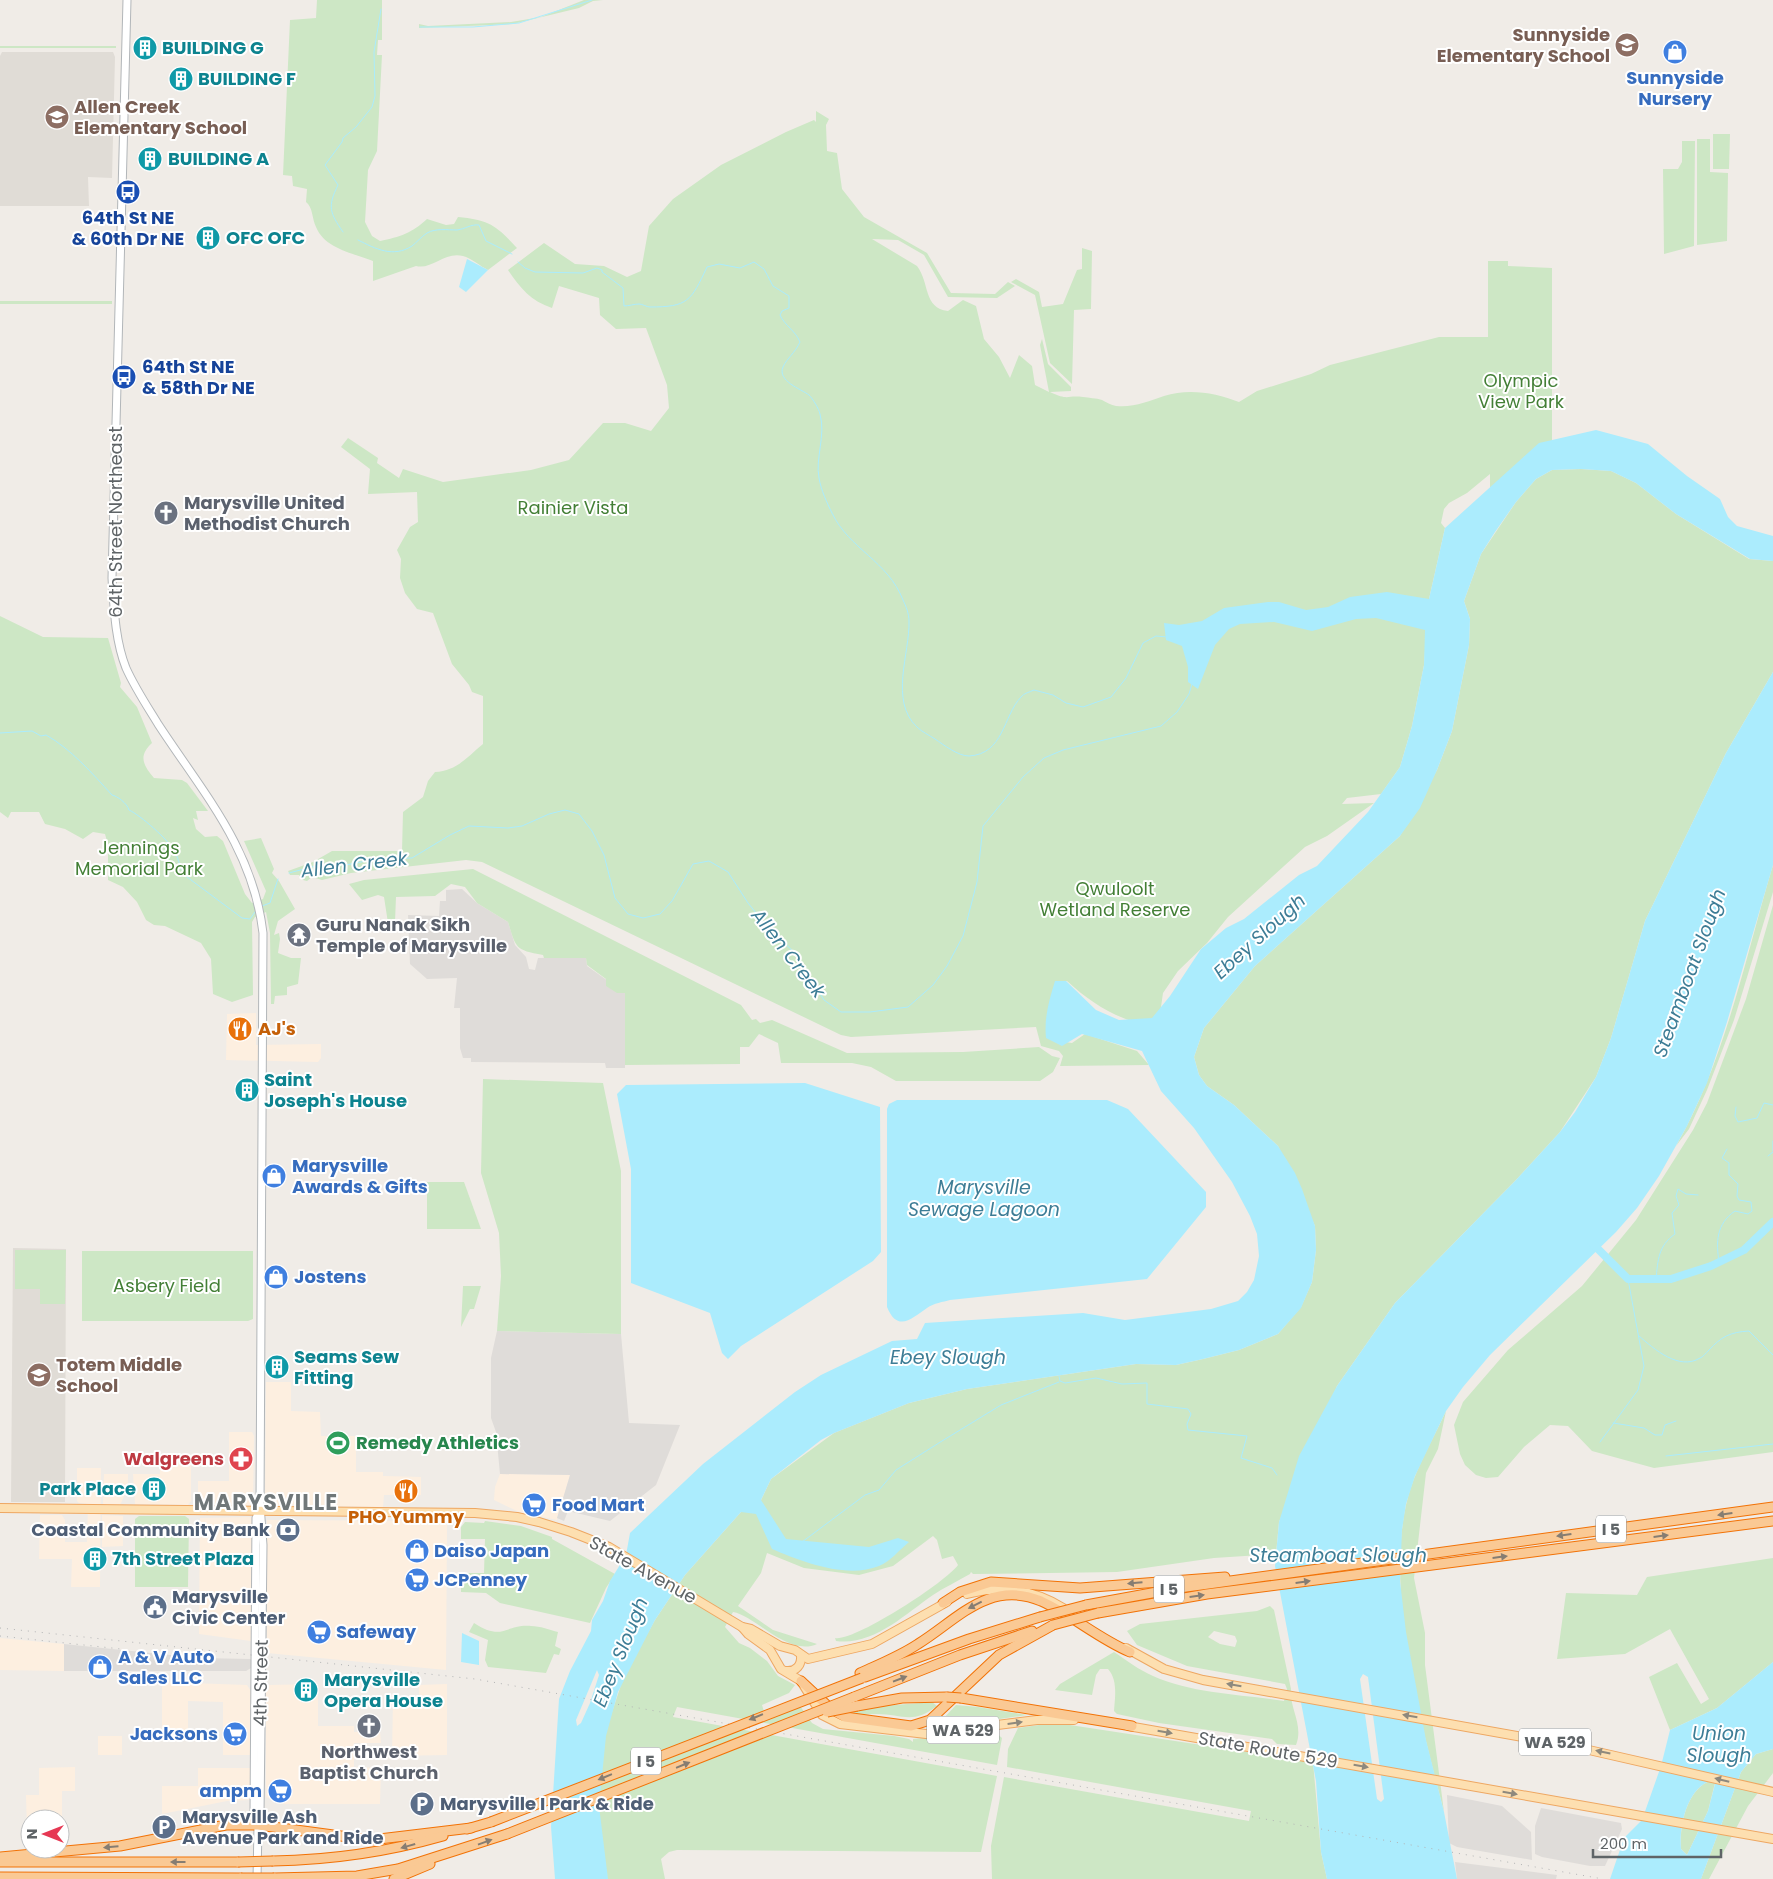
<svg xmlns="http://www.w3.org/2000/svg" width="1773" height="1879" font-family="Poppins,sans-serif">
  <rect width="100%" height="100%" fill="#f0ece7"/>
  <g fill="#fdefe0">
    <polygon points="256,1013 256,1045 321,1044 321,1058 318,1062 226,1060 227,1014"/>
    <polygon points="266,1382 291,1382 291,1411 320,1412 321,1436 356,1436 356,1472 383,1472 383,1476 421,1477 421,1495 384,1495 383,1507 265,1505"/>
    <polygon points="229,1432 252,1432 254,1436 253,1501 250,1505 201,1505 198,1502 198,1481 229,1481"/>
    <polygon points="161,1456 191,1456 191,1501 188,1505 135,1504 133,1474 160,1474"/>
    <polygon points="77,1468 101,1468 100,1587 71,1587 72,1559 39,1559 40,1515 62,1515 65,1520 65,1542 87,1542 88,1504 79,1503 77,1501"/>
    <polygon points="104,1474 128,1474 128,1488 120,1505 103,1504"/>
    <polygon points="500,1474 570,1475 557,1520 519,1512 494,1500 495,1487"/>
    <polygon points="102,1515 123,1516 123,1546 102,1547"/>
    <polygon points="252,1517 251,1641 199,1634 200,1518"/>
    <polygon points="267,1520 447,1521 446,1670 267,1653"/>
    <polygon points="0,1638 64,1644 64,1671 0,1670"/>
    <polygon points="162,1682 247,1685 251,1691 250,1755 223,1755 223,1702 188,1701 188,1735 162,1735"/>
    <polygon points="318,1684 318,1726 354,1726 354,1732 380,1731 381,1743 354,1743 354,1767 381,1768 380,1804 283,1804 266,1797 266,1688 269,1685"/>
    <polygon points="447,1684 447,1755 392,1756 393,1699 419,1699 419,1685"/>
    <rect x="98" y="1736" width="24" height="19"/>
    <polygon points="75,1767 75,1791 62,1791 62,1829 60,1819 30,1819 30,1831 27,1831 26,1795 39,1795 39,1768"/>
    <polygon points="198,1768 251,1768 249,1800 227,1801 162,1814 162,1786 198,1786"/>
  </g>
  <g fill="#dfdcd9">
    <polygon points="462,889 477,903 508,922 515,945 526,957 529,969 535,970 538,958 586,957 587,966 625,993 625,1068 606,1068 605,1063 471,1062 471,1058 463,1058 460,1048 460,1008 454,1008 457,978 427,979 410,964 408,915 439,916 440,901 446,901 446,890"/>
    <polygon points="497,1331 621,1334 629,1423 680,1425 656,1485 610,1521 568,1511 564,1521 557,1518 570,1475 500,1474 496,1432 491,1418 491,1358"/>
    <polygon points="64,1644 199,1658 251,1659 251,1668 246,1671 64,1671"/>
    <polygon points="1447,1795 1502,1806 1531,1832 1532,1860 1457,1847 1449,1843"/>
    <polygon points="1541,1808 1621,1823 1622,1829 1605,1866 1590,1866 1542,1857 1535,1854 1535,1826"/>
    <polygon points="1455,1862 1557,1875 1556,1879 1457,1879"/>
  </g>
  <g fill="#e0dcd6">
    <polygon points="2,52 113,52 115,57 112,178 88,177 89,206 0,206 0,56"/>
    <polygon points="13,1248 66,1249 65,1502 11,1502"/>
  </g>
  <g fill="#cde7c5" fill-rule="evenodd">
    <path d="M317,0H382V40H378L377,55H382L377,151L368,170L365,222L372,236L380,241C400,237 412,233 427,219L446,225L454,224L458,217C489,220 496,225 517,248L488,270C480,266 471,258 463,256C445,251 432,270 416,266L373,281V261C353,253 325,249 316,227C312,219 313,207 306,202L307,189L293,186L292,176L283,175L290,20L316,18Z"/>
    <polygon points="584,0 603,0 593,1 579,8 513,24 419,28 419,24 428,26 511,22 541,17"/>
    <rect x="0" y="46" width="116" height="2"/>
    <path d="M816,111L829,119L826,125L827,151L837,153L842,189L864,217L927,253L951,293L995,294L1008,282L1015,286L997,298L948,297L924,255L898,240L872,239L917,266C930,283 923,308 948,311L963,300L976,306L984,339L999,357L1010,378L1019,355L1032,366L1035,385L1049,392L1040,345L1042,339L1048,364L1071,387V391L1050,392C1069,401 1066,395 1083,397C1089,398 1096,398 1102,400C1106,402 1111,405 1116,406C1133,408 1149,401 1164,396C1189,388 1216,393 1239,402L1257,391L1311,374L1330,365L1439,337H1488V261H1508V266L1552,268V442L1490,488V474L1467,493L1449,503L1444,509L1441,523L1445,528L1429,599L1424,665L1412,726L1400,767L1381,794L1347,798L1342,804L1374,803L1327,836L1305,847L1228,917L1207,943L1178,971L1163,993L1160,1014L1144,1025C1112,1016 1091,1003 1067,981L1056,984L1059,1041L1072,1043L1085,1034L1137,1051L1149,1065L1060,1066L1063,1056L1059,1051L1041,1046L1036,1027L851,1037L841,1035L482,862L466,860L351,873L322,880L312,877L307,881L303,880L299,875H290L288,871L313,862L332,851H402L403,812L423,797L428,781L435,772C457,771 467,757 483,744V696L472,692L469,685L452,664L433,613L417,609L405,593L400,578L401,559L397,550L410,527L418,522L417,492L368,494L370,469L341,447L348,438L378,458L377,463L399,478L403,469L443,482L531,470L569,460L603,423H625L651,431L669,408L667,385L646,328L616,329L600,315L599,298L559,286L552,308C531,301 520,288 508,270L544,243L575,264L604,266L627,277L641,271L649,226L673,199L721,165L786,132L814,120L816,122Z"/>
    <polygon points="1713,134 1730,134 1729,169 1713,169"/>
    <polygon points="1697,139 1710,139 1710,172 1728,173 1727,241 1697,245"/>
    <polygon points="1682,141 1695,141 1694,246 1664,254 1663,169 1678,169 1682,162"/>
    <polygon points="1082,248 1092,251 1091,309 1074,310 1072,384 1050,363 1035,295 1011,282 1016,279 1039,292 1042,307 1063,304 1077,270 1082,269"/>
    <rect x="0" y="301" width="112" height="3"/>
    <path d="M1581,469L1611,471L1636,483L1676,514L1749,559L1773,561V672L1726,753L1645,921L1611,1038L1596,1077L1560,1132L1516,1180L1395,1303L1337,1386L1279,1522L1276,1554L1214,1558L1117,1572L973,1574L971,1572L970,1574C958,1581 945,1587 933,1595C904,1615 873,1646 836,1641L835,1638C854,1642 946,1582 958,1565L953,1556L942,1559L937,1540L933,1536L893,1566L859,1575L804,1568L767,1553L761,1573L738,1606L773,1630L817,1644C788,1657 756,1616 733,1612L725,1627L739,1643L750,1648L767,1661L778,1676L795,1685L789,1693L762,1705L766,1718L800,1706L812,1723L823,1729L894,1736L909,1739L913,1742V1739L994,1731L1002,1738L997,1765L677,1707L673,1717L997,1776L981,1852L677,1850L669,1852L661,1859L665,1879H603L596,1832L601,1745L624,1676L655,1620L685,1575L741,1512L761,1500L771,1479L834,1433L909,1403L967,1389L1136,1364L1176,1365L1203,1359L1239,1350L1278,1334L1301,1307L1312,1282L1316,1250L1315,1226L1278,1146L1234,1105L1207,1086L1199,1075L1194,1057L1204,1028L1255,966L1400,836L1437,770L1452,731L1469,645L1470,619L1464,601L1481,554L1516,502L1536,479L1552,470Z"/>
    <path d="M0,616L43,637L108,638L121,683L120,687L137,707L152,743C138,756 143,765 154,778L182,780L187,783L208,811H196L198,820L193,818L196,829L205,837L217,836L223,841L245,894L252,903L263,899L266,891L244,841L261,838L274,869L272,873L279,881L295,909L278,921L274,935L279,933L280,939L278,953L291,958H301L298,984L287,987V995L275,996L274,1004H271L270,933L266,912L255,917L252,922L253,995L232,1002L213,994L211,959L201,943L165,926L154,925L146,920L137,902L123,887L108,880V845L105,834L93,832L83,839L65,829L45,824L39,812H11L8,818L0,812Z"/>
    <path d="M1773,865V892L1734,1020L1707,1090L1689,1129L1676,1146C1725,1061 1745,959 1773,865Z"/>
    <path d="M473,869L741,1005L752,1020L756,1019L760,1023L772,1020L847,1053L963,1052L1039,1047L1052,1056L1060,1058L1053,1072L1040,1081H896L871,1067L852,1063H781L778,1043L759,1034L749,1047H740V1064L625,1065V993H617L606,986V979L587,965L586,958H544L543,955C515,950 516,948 508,922L477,903L465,887L451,884L435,896L396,897L395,922L388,923L384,897L378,895L362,900L349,884L364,880Z"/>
    <polygon points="1773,905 1773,1452 1654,1468 1592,1451 1568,1426 1550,1425 1524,1447 1498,1477 1486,1478 1476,1475 1465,1465 1460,1454 1454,1425 1463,1402 1508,1350 1582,1286 1636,1220 1693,1130 1707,1103 1746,999"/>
    <polygon points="483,1079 603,1083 621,1171 621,1334 497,1331 501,1276 499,1233 481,1173"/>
    <polygon points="427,1182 464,1182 481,1229 427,1229"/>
    <polygon points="15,1250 66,1250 65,1304 40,1304 40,1289 15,1289"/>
    <polygon points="82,1251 253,1251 253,1319 248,1321 82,1321"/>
    <polygon points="463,1286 481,1286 474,1309 470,1309 461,1327"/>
    <path d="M1446,1411L1438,1449L1426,1473L1414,1578L1425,1633V1665L1444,1812C1421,1722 1386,1596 1406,1505C1413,1472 1432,1442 1446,1411Z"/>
    <polygon points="139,1516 185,1516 189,1519 188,1587 135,1587 135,1519"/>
    <polygon points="485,1521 521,1526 552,1537 552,1539 615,1574 606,1588 590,1623 500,1603 486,1593 461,1592 461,1573 484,1573 485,1539 461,1539 461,1527 465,1522 484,1523"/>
    <polygon points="1773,1558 1773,1662 1717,1708 1670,1730 1649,1677 1677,1663 1701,1704 1709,1699 1670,1629 1625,1654 1557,1659 1566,1593 1637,1595 1647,1577"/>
    <path d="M1270,1606L1274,1610L1291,1689C1289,1708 1304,1725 1296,1745L1277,1744L1272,1739L1159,1723L1117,1714L1114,1711C1115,1697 1118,1680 1108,1669H1100L1096,1675L1092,1695L1055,1690L1060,1684L1114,1652C1126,1660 1139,1670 1153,1676C1194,1694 1240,1694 1284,1701L1287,1689L1285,1684L1187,1666L1137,1645L1127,1631L1140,1624L1257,1611ZM1214,1631L1235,1636L1237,1641L1235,1647L1220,1644L1208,1637Z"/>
    <path d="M474,1623C503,1642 505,1624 531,1626C540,1626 550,1630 558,1632L555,1646L561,1649L559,1655L554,1654L546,1673L488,1667L485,1660L488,1640L469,1632Z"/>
    <path d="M932,1702L937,1706C912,1725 903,1714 876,1714C868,1714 862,1716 853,1713L858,1708Z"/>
    <polygon points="956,1705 978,1707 1027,1715 928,1730 943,1719"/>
    <polygon points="1046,1724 1070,1725 1313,1762 1321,1852 1327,1879 992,1879 991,1846 1004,1777 1249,1821 1251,1811 1007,1767 1008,1749 1018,1728"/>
    <polygon points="1773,1749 1773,1773 1748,1806 1709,1879 1701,1879 1741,1772 1756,1754"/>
    <path d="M1712,1780L1715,1783L1708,1811L1687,1855L1681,1849C1679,1825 1687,1788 1712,1780Z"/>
  </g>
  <g fill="#abecfd" fill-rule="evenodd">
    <polygon points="467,259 488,270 466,292 459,287"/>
    <path d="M1596,430L1648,444L1687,476L1720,499L1728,517L1737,526L1773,536V561L1750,559L1676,514L1636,483L1611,471L1581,469L1552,470L1536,479L1516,502L1495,532L1481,554L1464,601L1470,619L1469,645L1452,731L1437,770L1420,808L1400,836L1255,966L1204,1028L1194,1057L1199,1075L1207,1086L1234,1105L1278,1146L1295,1173L1302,1189L1315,1226L1316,1250L1312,1282L1301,1308L1278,1334L1239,1350L1203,1359L1176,1365L1136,1364L967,1389L909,1403L834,1433L821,1440L771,1479L761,1500L786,1539L869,1547L898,1538L909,1542C900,1549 890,1562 879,1566C847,1579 802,1562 772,1549L756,1514L741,1512L685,1575L655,1620L618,1692L606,1736L599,1806L608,1879H555L551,1827L559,1699L570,1671L591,1631L592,1620L603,1601L610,1581L626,1555L630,1533L703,1464L795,1392L821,1375L892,1341L917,1339L925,1323L1083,1313L1125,1320L1211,1309L1238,1301L1247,1292L1254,1280L1259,1256L1257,1234L1250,1216L1232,1182L1194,1128L1161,1091L1142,1051L1082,1034L1062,1046L1046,1038C1044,1017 1049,1001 1055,981H1066L1096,1010L1119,1020L1152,1018L1170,996L1201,949L1226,928L1244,919L1299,875L1317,866L1368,812L1400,767L1412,726L1424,665L1425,630L1376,618L1356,619L1312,631L1274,622L1240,624L1229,629L1215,645L1198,689L1188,682V667L1182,646L1166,640L1164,623L1179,625L1202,621L1224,608L1268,602H1279L1306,610L1328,607L1350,597L1387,592L1429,599L1445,528L1539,443Z"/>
    <polygon points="1773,672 1773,865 1727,1022 1707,1083 1687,1126 1659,1176 1637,1208 1616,1232 1490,1355 1463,1387 1446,1411 1415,1476 1406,1504 1402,1530 1400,1581 1406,1632 1426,1740 1444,1812 1457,1879 1327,1879 1321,1852 1316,1781 1275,1566 1279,1522 1299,1456 1337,1386 1395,1303 1516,1180 1560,1132 1575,1112 1596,1077 1611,1038 1645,921 1726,753"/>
    <polygon points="805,1083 880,1107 881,1252 873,1261 741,1346 728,1359 722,1353 710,1313 631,1283 631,1169 617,1094 626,1085"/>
    <path d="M897,1100H1107L1128,1109L1206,1192V1207L1147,1279L950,1300C943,1302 934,1303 927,1308C913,1317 898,1334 887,1307V1109L889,1104Z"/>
    <polygon points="462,1633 479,1641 479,1665 461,1662"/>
    <path d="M1773,1662V1749L1756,1754L1741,1772L1701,1879H1610L1624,1838L1642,1820L1661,1766L1670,1730L1717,1708ZM1712,1780L1715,1784L1708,1811L1687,1855L1681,1849C1679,1825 1687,1788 1712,1780Z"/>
  </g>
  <g fill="#f0ece7">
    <polygon points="597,1670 599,1675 590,1703 581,1723 577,1726 576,1720"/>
    <polygon points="1363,1674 1368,1677 1384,1799 1381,1802 1377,1799 1360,1679"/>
  </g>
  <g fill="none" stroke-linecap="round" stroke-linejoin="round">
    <g stroke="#abecfd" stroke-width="1">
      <polyline points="420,27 473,27 519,23 592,0"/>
      <path d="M343,232C330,213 327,207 338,185L325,165L342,142L343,138L356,127L372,107L375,96L374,52L381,9"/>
      <path d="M358,240C376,249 393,258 412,246C417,242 421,237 427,233C436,228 447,230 457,230C465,229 471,224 479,225L486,241L512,254"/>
      <path d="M518,262L525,268L535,272L583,273L597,268L602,270V272L623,288L624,306C629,306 634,304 639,304C643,304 646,307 650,307C688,307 691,301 707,267L719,264L740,268L754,262L764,269L773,286L789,296V308L782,311L780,315C785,326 795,330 800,342C795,353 787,358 783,367C777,381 801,389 809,395C813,399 819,409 820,414C826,435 815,459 819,478C821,490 827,503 832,513C849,549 888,561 903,600C906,606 909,614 909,621C910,653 889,701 917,727C922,732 929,735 935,739C944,745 958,756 969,756C1004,754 1003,716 1021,697C1024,693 1030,692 1034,690L1053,695L1066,703L1083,707L1111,697L1126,678L1143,643L1156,636L1167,637"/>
      <path d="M0,733L32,731L41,736L46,735C71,749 92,773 112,795C117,796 127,803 129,810C140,815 169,840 175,852C180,862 179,868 187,877L242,918L250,919L255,912"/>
      <polyline points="289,873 323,864 346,865 376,859 412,858 450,835 469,826 508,828 522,826 549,814 565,810 579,814 592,831 604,855 615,898 628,914 643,918 660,914 672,901 693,864 709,861 728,872 748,903 769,929 793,951 824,1000 841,1012 870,1012 908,1007 933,985 947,966 963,936 977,882 983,826 1023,777 1044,758 1063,750 1161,726 1177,712 1189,694 1192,684"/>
      <polyline points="262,906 270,903 278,879"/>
      <polyline points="1736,1107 1735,1116 1738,1122 1757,1118 1764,1103 1773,1105"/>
      <polyline points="1773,1141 1773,1151"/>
      <polyline points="1768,1156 1773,1152"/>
      <path d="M1719,1262C1716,1242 1716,1224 1735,1211L1748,1214L1752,1211L1751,1202L1739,1200L1737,1196L1738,1184L1729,1175V1163L1722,1158L1727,1149"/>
      <path d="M1656,1279C1658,1260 1658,1246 1675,1234L1672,1213L1679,1205L1676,1196L1678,1189L1686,1194L1698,1195"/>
      <path d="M1639,1336C1654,1349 1679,1371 1700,1358C1703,1357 1706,1353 1709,1350C1721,1337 1730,1332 1749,1331L1773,1355"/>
      <polyline points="1059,1376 1060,1381 1065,1383 1096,1378 1122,1384 1147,1383 1147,1404 1188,1409 1191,1414 1187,1424 1188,1430 1247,1436 1241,1458 1272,1468 1277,1475"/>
      <polyline points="1613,1423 1644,1428 1655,1435 1662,1435 1665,1425 1676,1421"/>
      <polyline points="1600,1442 1638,1390 1644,1366 1628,1279"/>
      <polyline points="1666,1456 1773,1444"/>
      <polyline points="802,1542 865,1495 879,1490 896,1470 942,1441 1001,1405 1059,1382"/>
    </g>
    <polyline stroke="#abecfd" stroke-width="8" points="1592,1243 1628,1279 1671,1279 1711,1266 1744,1250 1773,1222"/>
    <defs>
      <g id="secondary">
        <path d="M127,0L112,578C114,608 115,640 126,668C135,688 147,706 158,724C203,793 253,848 263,933L260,1505L263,1545L260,1815L258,1825L257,1879"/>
        <polyline points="257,1824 254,1815 256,1518 260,1511"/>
      </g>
      <g id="primary">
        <polyline points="0,1508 475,1513 517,1517 539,1522 571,1532 609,1547 742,1627 751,1629 780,1646 795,1650 808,1659 872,1644 947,1602"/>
        <path d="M967,1594C1002,1585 1033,1589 1063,1608"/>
        <polyline points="742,1627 748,1634 770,1650 781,1669 801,1681 822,1715 840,1724 926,1734 1037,1720 1074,1720"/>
        <polyline points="1126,1648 1164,1669 1203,1680 1567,1745 1773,1792"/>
        <path d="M786,1671C796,1672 802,1665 801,1655"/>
        <polyline points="1128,1726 1773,1839"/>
      </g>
      <g id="highway">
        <polyline points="943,1603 960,1592 991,1582 1080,1588 1225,1577"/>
        <polyline points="1086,1605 1179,1588 1773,1507"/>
        <polyline points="1098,1613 1207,1594 1773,1521"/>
        <path d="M860,1673C880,1664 900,1656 918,1644C957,1620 989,1579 1041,1601C1072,1615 1099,1639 1130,1652"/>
        <polyline points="865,1677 969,1639 1040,1617"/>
        <polyline points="801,1681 831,1709 845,1717 911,1726 930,1720 999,1655 1053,1625"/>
        <polyline points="854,1697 960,1655 1032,1631"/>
        <polyline points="961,1698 1132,1726"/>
        <polyline points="857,1706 902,1698 947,1697"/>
        <polyline points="467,1829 491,1822"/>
        <polyline points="0,1857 120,1846 226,1825 258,1825 371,1840 471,1828"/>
        <path d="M273,1861C332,1860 387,1852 443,1836"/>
        <polyline points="1,1862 238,1862"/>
        <polyline points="0,1877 241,1878"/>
        <polyline points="274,1878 357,1876 398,1869 507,1834"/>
        <polyline points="394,1879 430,1864"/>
      </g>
    </defs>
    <use href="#secondary" stroke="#b2b6b9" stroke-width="9"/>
    <use href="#primary" stroke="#eea762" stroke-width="10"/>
    <use href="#highway" stroke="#f27206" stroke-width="11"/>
    <use href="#secondary" stroke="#fff" stroke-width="7"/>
    <use href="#primary" stroke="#fddfb0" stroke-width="8"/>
    <use href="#highway" stroke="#fac994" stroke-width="9"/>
    <g stroke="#b3b4b5" stroke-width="1" stroke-dasharray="1 6" stroke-linecap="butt">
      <polyline points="0,1628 475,1679 1603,1879"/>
      <polyline points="0,1636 121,1649"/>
    </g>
    <defs>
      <g id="highway-bridge">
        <polyline points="1040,1617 1086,1605"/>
        <polyline points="1053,1625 1098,1613"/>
        <polyline points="947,1697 961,1698"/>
        <polyline points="827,1712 857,1706"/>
        <polyline points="491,1822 862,1678"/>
        <polyline points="507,1834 854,1697"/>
        <polyline points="238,1862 273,1861"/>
        <polyline points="241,1878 274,1878"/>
      </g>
    </defs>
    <use href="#highway-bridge" stroke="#f27206" stroke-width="11" stroke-linecap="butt"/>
    <use href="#highway-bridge" stroke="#fac994" stroke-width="9"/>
  </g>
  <defs><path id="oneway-solid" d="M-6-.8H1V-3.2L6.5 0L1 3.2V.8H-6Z" transform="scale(1.25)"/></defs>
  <g fill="#867d72">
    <use href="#oneway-solid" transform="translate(1725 1514) rotate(172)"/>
    <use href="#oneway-solid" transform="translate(1564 1535) rotate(172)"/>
    <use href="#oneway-solid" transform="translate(1661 1536) rotate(-7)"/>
    <use href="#oneway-solid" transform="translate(1500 1557) rotate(-7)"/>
    <use href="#oneway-solid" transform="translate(1303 1582) rotate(-8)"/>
    <use href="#oneway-solid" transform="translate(1135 1583) rotate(175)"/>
    <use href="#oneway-solid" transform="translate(1197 1596) rotate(-8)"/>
    <use href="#oneway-solid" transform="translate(975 1605) rotate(153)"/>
    <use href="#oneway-solid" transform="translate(900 1679) rotate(-21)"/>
    <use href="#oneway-solid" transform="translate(756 1717) rotate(158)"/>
    <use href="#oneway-solid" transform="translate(683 1765) rotate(-22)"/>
    <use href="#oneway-solid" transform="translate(605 1777) rotate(158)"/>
    <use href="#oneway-solid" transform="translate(485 1842) rotate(-20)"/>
    <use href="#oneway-solid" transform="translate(408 1846) rotate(164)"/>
    <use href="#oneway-solid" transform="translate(111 1847) rotate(175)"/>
    <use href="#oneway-solid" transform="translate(178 1862) rotate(180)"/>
  </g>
  <g fill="#8e897d">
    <use href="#oneway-solid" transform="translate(1234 1685) rotate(-170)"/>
    <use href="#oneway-solid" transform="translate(1410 1716) rotate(-170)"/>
    <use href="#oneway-solid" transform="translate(1015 1723) rotate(-8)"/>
    <use href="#oneway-solid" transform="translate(1165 1732) rotate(10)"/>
    <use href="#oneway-solid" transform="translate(1603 1752) rotate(-168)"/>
    <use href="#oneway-solid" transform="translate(1361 1766) rotate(10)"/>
    <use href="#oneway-solid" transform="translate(1722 1780) rotate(-166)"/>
    <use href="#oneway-solid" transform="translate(1510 1793) rotate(10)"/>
  </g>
  <defs>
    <symbol id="school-disc" viewBox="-11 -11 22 22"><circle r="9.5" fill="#8d6e63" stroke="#fff"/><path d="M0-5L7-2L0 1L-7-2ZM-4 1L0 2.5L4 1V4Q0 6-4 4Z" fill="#fff"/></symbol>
    <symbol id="building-disc" viewBox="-11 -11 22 22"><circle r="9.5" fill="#0f9aa8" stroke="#fff"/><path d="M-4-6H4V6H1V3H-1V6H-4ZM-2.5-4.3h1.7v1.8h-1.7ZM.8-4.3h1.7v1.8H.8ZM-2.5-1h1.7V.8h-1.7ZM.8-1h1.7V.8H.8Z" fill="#fff"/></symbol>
    <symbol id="shop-disc" viewBox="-11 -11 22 22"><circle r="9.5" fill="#3f7fe0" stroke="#fff"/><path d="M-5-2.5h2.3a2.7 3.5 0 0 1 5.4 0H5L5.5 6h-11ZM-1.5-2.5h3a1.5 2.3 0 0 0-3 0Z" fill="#fff"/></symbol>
    <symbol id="bus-disc" viewBox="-11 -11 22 22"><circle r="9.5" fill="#1a4fb4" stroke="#fff"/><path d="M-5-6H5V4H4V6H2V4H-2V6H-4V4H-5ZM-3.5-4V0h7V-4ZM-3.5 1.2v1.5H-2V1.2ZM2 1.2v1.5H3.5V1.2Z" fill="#fff"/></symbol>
    <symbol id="church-disc" viewBox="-11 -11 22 22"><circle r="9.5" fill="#6b7280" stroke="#fff"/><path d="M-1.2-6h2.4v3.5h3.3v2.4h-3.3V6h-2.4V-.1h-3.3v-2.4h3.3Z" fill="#fff"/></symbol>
    <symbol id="temple-disc" viewBox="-11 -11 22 22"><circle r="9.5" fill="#6b7280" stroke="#fff"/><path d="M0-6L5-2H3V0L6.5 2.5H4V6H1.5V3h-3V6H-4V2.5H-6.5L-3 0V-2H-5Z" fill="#fff"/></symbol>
    <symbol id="restaurant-disc" viewBox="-11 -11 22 22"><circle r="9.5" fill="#e8710a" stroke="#fff"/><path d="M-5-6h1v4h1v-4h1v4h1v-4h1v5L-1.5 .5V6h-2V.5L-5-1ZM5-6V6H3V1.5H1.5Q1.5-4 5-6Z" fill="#fff"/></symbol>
    <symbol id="stadium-disc" viewBox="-11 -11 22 22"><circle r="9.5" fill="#2e9e5b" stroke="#fff"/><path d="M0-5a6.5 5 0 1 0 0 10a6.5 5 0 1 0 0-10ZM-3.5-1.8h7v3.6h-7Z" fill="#fff"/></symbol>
    <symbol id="pharmacy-disc" viewBox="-11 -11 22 22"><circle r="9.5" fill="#e0444e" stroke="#fff"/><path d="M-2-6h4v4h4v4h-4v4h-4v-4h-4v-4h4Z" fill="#fff"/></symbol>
    <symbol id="supermarket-disc" viewBox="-11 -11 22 22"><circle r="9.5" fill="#3f7fe0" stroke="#fff"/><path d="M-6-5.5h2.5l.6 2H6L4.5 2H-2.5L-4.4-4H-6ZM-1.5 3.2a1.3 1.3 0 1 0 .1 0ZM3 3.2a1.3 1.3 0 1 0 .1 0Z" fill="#fff"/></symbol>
    <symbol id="bank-disc" viewBox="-11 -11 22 22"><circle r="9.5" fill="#5c6f8a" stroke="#fff"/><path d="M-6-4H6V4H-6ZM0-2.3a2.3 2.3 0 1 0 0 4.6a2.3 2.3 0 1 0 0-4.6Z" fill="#fff"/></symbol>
    <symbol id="civic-disc" viewBox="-11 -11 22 22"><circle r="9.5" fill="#5c6f8a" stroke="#fff"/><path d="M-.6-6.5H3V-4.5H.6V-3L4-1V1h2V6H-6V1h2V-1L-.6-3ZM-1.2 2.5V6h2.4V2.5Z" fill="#fff"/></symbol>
    <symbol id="parking-disc" viewBox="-11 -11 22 22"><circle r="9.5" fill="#5c6f8a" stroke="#fff"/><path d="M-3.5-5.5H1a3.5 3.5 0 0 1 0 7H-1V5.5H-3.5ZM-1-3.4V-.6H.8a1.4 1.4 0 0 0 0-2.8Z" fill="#fff"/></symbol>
  </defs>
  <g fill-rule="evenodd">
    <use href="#school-disc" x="1613" y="31" width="28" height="28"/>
    <use href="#building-disc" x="131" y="34" width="28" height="28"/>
    <use href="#shop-disc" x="1661" y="38" width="28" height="28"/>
    <use href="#building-disc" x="167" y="65" width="28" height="28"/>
    <use href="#school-disc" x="43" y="103" width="28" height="28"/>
    <use href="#building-disc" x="136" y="145" width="28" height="28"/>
    <use href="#bus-disc" x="114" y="178" width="28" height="28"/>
    <use href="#building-disc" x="194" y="224" width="28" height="28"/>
    <use href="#bus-disc" x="110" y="363" width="28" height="28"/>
    <use href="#church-disc" x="152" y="499" width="28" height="28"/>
    <use href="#temple-disc" x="285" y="921" width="28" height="28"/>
    <use href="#restaurant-disc" x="226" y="1015" width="28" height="28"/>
    <use href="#building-disc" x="233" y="1076" width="28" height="28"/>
    <use href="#shop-disc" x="260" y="1162" width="28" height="28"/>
    <use href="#shop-disc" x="262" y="1263" width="28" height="28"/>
    <use href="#building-disc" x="263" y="1353" width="28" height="28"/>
    <use href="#school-disc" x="25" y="1361" width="28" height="28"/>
    <use href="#stadium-disc" x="324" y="1429" width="28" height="28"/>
    <use href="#pharmacy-disc" x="227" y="1445" width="28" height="28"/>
    <use href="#building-disc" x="140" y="1475" width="28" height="28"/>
    <use href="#restaurant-disc" x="392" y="1477" width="28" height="28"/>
    <use href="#supermarket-disc" x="520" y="1491" width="28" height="28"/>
    <use href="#bank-disc" x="274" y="1516" width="28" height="28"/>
    <use href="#shop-disc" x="403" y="1537" width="28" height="28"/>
    <use href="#building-disc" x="81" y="1545" width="28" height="28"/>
    <use href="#supermarket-disc" x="403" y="1566" width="28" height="28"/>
    <use href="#civic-disc" x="141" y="1593" width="28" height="28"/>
    <use href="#supermarket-disc" x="305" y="1618" width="28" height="28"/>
    <use href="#shop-disc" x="86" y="1653" width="28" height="28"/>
    <use href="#building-disc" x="292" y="1676" width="28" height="28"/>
    <use href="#church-disc" x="355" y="1712" width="28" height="28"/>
    <use href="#supermarket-disc" x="221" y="1720" width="28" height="28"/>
    <use href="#supermarket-disc" x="266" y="1777" width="28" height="28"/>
    <use href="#parking-disc" x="408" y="1790" width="28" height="28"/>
    <use href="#parking-disc" x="150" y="1813" width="28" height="28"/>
  </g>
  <g text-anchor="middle" stroke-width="4" stroke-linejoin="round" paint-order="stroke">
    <g fill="#fff" stroke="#8f9295" stroke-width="1">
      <rect x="1596" y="1515.5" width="30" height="27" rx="4"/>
      <rect x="1154" y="1575.5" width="30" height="27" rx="4"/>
      <rect x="927" y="1716.5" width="72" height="27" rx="4"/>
      <rect x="1519" y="1728.5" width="72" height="27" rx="4"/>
      <rect x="631" y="1747.5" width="30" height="27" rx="4"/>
    </g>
    <g font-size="16" font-weight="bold" fill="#5f6467">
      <text x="1611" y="1535">I 5</text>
      <text x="1169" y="1595">I 5</text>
      <text x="963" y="1736">WA 529</text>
      <text x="1555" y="1748">WA 529</text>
      <text x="646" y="1767">I 5</text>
    </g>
    <g font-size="18" font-weight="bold" fill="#785e54" stroke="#fff" text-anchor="start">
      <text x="1610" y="41" text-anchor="end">Sunnyside<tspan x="1610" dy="21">Elementary School</tspan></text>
      <text x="74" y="113">Allen Creek<tspan x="74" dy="21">Elementary School</tspan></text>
      <text x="56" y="1371">Totem Middle<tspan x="56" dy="21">School</tspan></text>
    </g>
    <g font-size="18" font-weight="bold" fill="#0d838f" stroke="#fff" text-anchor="start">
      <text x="162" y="54">BUILDING G</text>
      <text x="198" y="85">BUILDING F</text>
      <text x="168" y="165">BUILDING A</text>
      <text x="226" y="244">OFC OFC</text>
      <text x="264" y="1086">Saint<tspan x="264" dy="21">Joseph's House</tspan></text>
      <text x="294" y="1363">Seams Sew<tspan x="294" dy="21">Fitting</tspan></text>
      <text x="136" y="1495" text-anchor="end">Park Place</text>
      <text x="112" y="1565">7th Street Plaza</text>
      <text x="324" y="1686">Marysville<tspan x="324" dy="21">Opera House</tspan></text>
    </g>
    <g font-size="18" font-weight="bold" fill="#366cbe" stroke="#fff" text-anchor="start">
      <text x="1675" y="84" text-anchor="middle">Sunnyside<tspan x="1675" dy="21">Nursery</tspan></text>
      <text x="292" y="1172">Marysville<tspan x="292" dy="21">Awards &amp; Gifts</tspan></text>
      <text x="294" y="1283">Jostens</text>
      <text x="552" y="1511">Food Mart</text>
      <text x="434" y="1557">Daiso Japan</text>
      <text x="434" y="1586">JCPenney</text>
      <text x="336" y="1638">Safeway</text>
      <text x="118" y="1663">A &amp; V Auto<tspan x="118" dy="21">Sales LLC</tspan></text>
      <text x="218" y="1740" text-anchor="end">Jacksons</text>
      <text x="262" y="1797" text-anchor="end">ampm</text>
    </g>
    <g font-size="18" font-weight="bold" fill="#164399" stroke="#fff">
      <text x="128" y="224">64th St NE<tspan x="128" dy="21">&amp; 60th Dr NE</tspan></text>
      <text x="142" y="373" text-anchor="start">64th St NE<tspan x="142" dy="21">&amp; 58th Dr NE</tspan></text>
    </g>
    <g font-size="18" fill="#437f36" stroke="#fff">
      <text x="1521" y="387">Olympic<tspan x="1521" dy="21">View Park</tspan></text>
      <text x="573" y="514">Rainier Vista</text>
      <text x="139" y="854">Jennings<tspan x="139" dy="21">Memorial Park</tspan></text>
      <text x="1115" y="895">Qwuloolt<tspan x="1115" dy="21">Wetland Reserve</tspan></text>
      <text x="167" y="1292">Asbery Field</text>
    </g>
    <g font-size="18" font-weight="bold" fill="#5b616d" stroke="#fff" text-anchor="start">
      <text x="184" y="509">Marysville United<tspan x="184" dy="21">Methodist Church</tspan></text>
      <text x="316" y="931">Guru Nanak Sikh<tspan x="316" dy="21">Temple of Marysville</tspan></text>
      <text x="369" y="1758" text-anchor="middle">Northwest<tspan x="369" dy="21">Baptist Church</tspan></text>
    </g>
    <g font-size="18" fill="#5f6467" stroke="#fff">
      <text transform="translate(116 522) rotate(-90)" y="6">64th Street Northeast</text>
      <text transform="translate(643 1570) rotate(29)" y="6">State Avenue</text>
      <text transform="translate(261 1683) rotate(-89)" y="6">4th Street</text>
      <text transform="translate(1268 1750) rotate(10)" y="6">State Route 529</text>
    </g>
    <g font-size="18" font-weight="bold" fill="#c56008" stroke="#fff" text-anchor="start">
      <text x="258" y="1035">AJ's</text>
      <text x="406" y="1523" text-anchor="middle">PHO Yummy</text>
    </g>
    <g font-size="18" font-weight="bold" fill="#27864d" stroke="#fff" text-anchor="start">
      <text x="356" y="1449">Remedy Athletics</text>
    </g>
    <g font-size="18" font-weight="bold" fill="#be3a42" stroke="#fff" text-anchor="end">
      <text x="224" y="1465">Walgreens</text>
    </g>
    <g font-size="18" font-weight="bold" fill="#4e5e75" stroke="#fff" text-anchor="start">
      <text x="270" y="1536" text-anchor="end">Coastal Community Bank</text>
      <text x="172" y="1603">Marysville<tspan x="172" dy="21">Civic Center</tspan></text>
      <text x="440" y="1810">Marysville I Park &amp; Ride</text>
      <text x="182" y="1823">Marysville Ash<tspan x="182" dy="21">Avenue Park and Ride</tspan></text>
    </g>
    <g font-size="19" font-style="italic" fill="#3d7d96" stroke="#fff">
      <text transform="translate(354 864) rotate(-7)" y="7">Allen Creek</text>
      <text transform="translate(1259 936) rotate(-42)" y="7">Ebey Slough</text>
      <text transform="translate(789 953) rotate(52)" y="7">Allen Creek</text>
      <text transform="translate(1689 973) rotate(-70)" y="7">Steamboat Slough</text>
      <text x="984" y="1194">Marysville<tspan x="984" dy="22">Sewage Lagoon</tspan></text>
      <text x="948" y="1364">Ebey Slough</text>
      <text x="1338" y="1562">Steamboat Slough</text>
      <text transform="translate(620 1652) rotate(-68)" y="7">Ebey Slough</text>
      <text x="1719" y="1740">Union<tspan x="1719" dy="22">Slough</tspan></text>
    </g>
    <g font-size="22" font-weight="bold" letter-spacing="1" fill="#707779" stroke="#fff">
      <text x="266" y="1510">MARYSVILLE</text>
    </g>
  </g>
  <g transform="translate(45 1834) rotate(270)"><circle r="24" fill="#ffffff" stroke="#bfc1c2"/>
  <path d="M0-4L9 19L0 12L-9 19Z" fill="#e63853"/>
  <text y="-8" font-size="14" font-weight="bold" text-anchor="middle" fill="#5f6467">N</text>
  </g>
  <path d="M1593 1849v8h128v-8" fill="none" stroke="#5f6467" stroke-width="2.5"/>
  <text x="1600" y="1849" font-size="15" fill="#5f6467" stroke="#ffffff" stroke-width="4" paint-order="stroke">200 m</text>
</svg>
